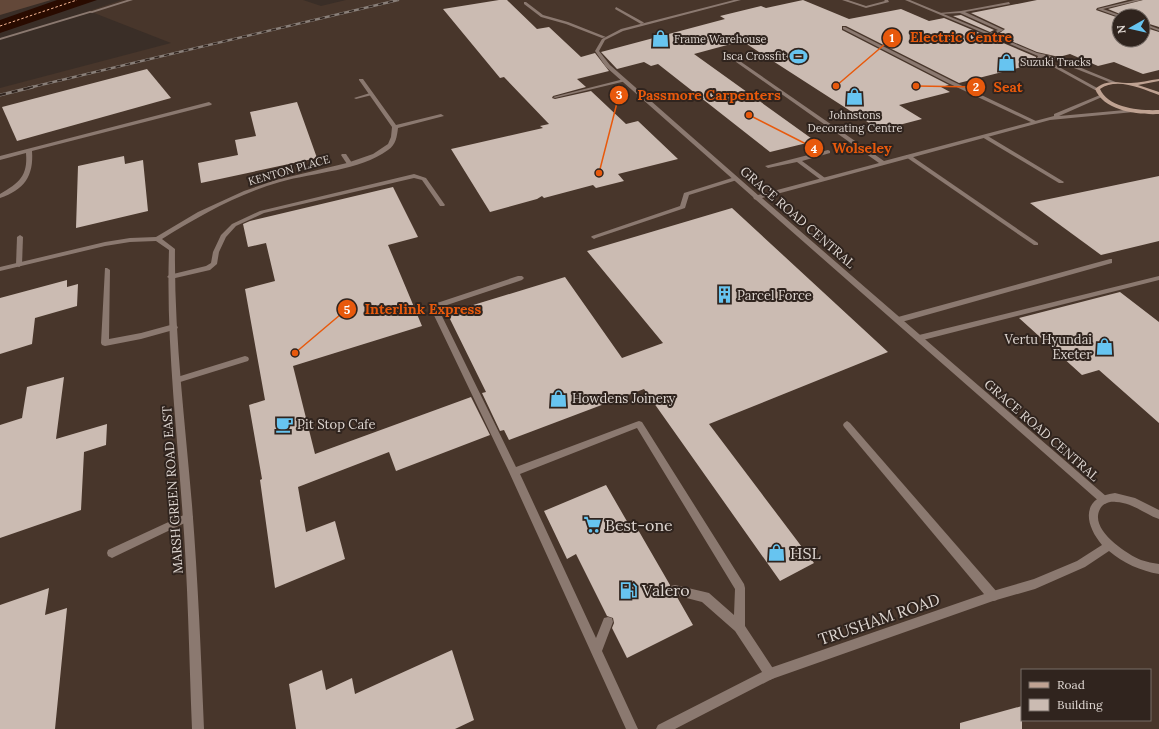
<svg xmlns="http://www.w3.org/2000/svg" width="1159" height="729" font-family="Lora,serif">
  <rect width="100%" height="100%" fill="#3a2e27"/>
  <path fill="#48362b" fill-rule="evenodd" d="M122,0H303L321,6L346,0H1159V729H0V88L171,43L89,11ZM1119,16H1143V40H1119ZM1022,670H1150V720H1022Z"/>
  <polygon fill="#634839" points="0,0 51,0 0,15"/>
  <polygon fill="#290b00" points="57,0 97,0 0,33 0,20"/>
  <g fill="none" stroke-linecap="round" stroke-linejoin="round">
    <polyline stroke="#fbba96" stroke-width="1" stroke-dasharray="2.5 2" stroke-linecap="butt" points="0,26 77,0"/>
  </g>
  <g fill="#cbbbb2">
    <polygon points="499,0 507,0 537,29 549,27 581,57 595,53 609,71 577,79 586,87 553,96 552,98 555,99 591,91 626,124 638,121 678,159 618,174 624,181 596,188 593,185 544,198 542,196 537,199 490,212 451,149 543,128 540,126 549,124 504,77 500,78 443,9"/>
    <polygon points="803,0 849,19 901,9 929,21 944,18 1036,57 1036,59 1041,62 959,83 846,26 842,26 842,30 949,85 941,87 950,92 899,105 922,119 880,130 742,41 694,54 815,141 770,152 658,64 651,66 644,62 617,69 601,52 725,19 720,16 761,6 766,8"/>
    <polygon points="1037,0 1128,0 1097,8 1096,10 1119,18 1119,40 1143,40 1143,27 1159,32 1159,70 1143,74 1114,62 1098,66 1070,54 1059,57 1037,52 997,35 1005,29 971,13"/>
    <polygon points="1143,0 1159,0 1159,27 1143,22 1143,16 1121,16 1120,14 1108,9"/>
    <polygon points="961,15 994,30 990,32 953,16"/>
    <polygon points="147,69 171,98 17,141 2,107"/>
    <polygon points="297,102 317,158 201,183 198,163 238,155 235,140 256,136 250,112"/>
    <polygon points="124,156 125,164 143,160 148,211 76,228 78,166"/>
    <polygon points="1159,176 1159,241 1101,255 1030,203"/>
    <polygon points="393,187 418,237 388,245 422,326 293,366 315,454 471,397 490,435 396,471 389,452 298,487 306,532 335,521 345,559 275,588 260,480 262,479 249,405 265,400 245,289 275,281 266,243 248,247 243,224 250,221"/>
    <polygon points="732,208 888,352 709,424 814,563 780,581 644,389 509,440 504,430 500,431 482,393 486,392 447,313 565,277 622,358 663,343 587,251"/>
    <polygon points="67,280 67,287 78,284 77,306 35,318 32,344 0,354 0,298"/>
    <polygon points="1120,292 1159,322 1159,423 1099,370 1082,375 1019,318"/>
    <polygon points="64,377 56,439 107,424 106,445 84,452 81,510 0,538 0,425 22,418 27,387"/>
    <polygon points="606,485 632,530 637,528 670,585 670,594 677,597 693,625 627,658 612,628 614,623 613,618 607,616 576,554 567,559 544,511"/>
    <polygon points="49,588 45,615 67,608 55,729 0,729 0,605"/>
    <polygon points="452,650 474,720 455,729 296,729 289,684 322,670 326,690 352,678 355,694"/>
    <polygon points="1022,706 1022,729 960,729 960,723"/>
  </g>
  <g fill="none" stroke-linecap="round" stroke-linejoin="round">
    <g fill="#8b7970" fill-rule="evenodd">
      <polygon points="127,0 133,0 92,13 89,12"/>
      <polygon points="842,0 848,0 866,6 885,1 884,0 888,0 889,2 866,8"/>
      <polygon points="1135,0 1142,0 1103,9 1120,15 1119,17 1097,9"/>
      <polygon points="524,2 526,2 543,15 568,22 606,37 602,38 566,24 541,17 524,4"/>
      <polygon points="1009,2 1010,4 965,12 1004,30 992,35 990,35 990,33 998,30 960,13 941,14 939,13 961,11"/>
      <polygon points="616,7 643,22 644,23 641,24 615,9"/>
      <polygon points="1143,23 1159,29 1159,31 1143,25"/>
      <polygon points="843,27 845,27 952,81 1038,122 1033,123 948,83 843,29"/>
      <polygon points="624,79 626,80 626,81 555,98 553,97"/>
      <polygon points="370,93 372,93 372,95 356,99 354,98"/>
      <path d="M209,102L212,104L211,105L32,151C34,176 24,190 0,198V194C19,183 28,176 26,153L0,160V156Z"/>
      <polygon points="982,135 986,135 1064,182 1063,183 1059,183 982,137"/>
      <polygon points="828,150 830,151 830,153 802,161 825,178 825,180 821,180 797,162 768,168 765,166"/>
      <polygon points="342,154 346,154 352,163 351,164 347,164 341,155"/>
      <polygon points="906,155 910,155 1038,243 1038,245 1034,245 906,157"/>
      <polygon points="414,174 426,178 445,205 444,206 440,206 422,180 414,178 264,213 236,226 226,237 219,252 217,264 210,270 171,279 167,277 169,275 206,266 211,263 213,252 221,235 232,224 260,211"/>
      <polygon points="735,177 737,178 737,180 689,195 685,208 596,238 594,239 591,237 592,236 680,206 684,193"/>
      <polygon points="20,235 23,237 22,265 19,267 16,265 17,237"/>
      <polygon points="1110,259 1112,259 1112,263 898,323 894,320 898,317"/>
      <polygon points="105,268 107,268 110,270 109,339 141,333 174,324 178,327 177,329 141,339 105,346 102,345 101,343"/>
      <polygon points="518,276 522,276 524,278 522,280 438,308 516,467 636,422 639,421 642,422 744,584 745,588 745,626 774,670 776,674 774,678 770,680 766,678 735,631 702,602 671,594 670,590 671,586 675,585 705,592 709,593 734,615 735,589 637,428 520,474 596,638 604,618 608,617 612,618 613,622 602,651 638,729 626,729 509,472 430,307 431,305"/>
      <polygon points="1159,276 1159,280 919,341 915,338 919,335"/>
      <polygon points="245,356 248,357 249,359 248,361 177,383 174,382 173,380 174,378"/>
      <polygon points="847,421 850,423 997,592 998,596 997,600 993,601 989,600 844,427 843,425 844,423"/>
      <polygon points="188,513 191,514 193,517 191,520 116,556 112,558 108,556 107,553 108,550"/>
    </g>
    <g fill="#8b7970" fill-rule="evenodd">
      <polygon points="734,0 741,0 623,31 605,40 599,51 610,65 758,195 879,163 729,57 729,56 731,55 884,161 1054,116 1054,114 1100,95 1102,95 1102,97 1059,116 1136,109 1136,111 1134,112 1050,120 762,198 1107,497 1109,500 1107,503 1104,504 1101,503 756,200 754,199 753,197 606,67 595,51 602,39 621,29"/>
      <polygon points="905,0 910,0 1037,53 1052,56 1118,83 1114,84 1049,58 1041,57 1099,89 1095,90 1037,58 1038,56"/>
      <polygon points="90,11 93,12 0,40 0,38"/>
      <path d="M359,79H363L396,125L441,114L444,116L398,128C397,136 396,145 388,150C359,171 315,172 280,182C238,194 199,216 162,239L175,249C174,335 185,420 192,505C198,580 201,654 204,729H192C189,655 188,580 182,506C176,420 166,336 169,250L156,241L130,242L105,246L0,271V267L105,242L130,238L156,237L198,212L244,191L276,180L347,163L373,154L388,144L391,137L392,127L359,80Z"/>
    </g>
    <path fill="#8b7970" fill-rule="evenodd" d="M1115,493L1135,498L1159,510V519C1144,514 1134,503 1116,502C1110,501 1103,503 1100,509C1089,529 1125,553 1141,560C1147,562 1153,563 1159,564V574C1141,571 1123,563 1109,551L1085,567L1035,589L993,601L772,679L675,729H656L658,725L770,668L993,591L1034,579L1077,561L1102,545C1084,524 1081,497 1115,493Z"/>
    <path fill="#bfa292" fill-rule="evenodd" d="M1159,79V81L1138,85L1159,92V95C1142,89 1117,77 1100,89C1108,108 1141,111 1159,110V114C1138,115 1104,111 1095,89C1106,79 1117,83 1131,83C1139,83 1150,80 1159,79Z"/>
    <defs>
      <polyline id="rail-far1" points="28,88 398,0"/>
      <polyline id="rail" points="0,95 33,87"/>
    </defs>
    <use href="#rail-far1" stroke="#897f79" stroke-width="2.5"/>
    <use href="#rail" stroke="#897f79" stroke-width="3"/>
    <use href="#rail-far1" stroke="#30241e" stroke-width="1.5" stroke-dasharray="5" stroke-linecap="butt"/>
    <use href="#rail" stroke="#30241e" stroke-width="2" stroke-dasharray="6" stroke-linecap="butt"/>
  </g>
  <defs>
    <symbol id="shop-bare" viewBox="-9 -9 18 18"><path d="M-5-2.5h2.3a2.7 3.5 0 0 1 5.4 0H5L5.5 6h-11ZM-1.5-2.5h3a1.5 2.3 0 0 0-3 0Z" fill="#67c4f0" stroke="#30241e" stroke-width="2.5" paint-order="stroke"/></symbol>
    <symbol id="stadium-bare" viewBox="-9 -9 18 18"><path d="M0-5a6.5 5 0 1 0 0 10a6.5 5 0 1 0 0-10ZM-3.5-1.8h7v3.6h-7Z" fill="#67c4f0" stroke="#30241e" stroke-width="2.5" paint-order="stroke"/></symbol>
    <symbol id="building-bare" viewBox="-9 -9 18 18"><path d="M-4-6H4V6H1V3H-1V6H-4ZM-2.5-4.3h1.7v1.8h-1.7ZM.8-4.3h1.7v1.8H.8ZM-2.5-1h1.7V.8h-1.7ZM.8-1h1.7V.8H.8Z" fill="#67c4f0" stroke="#30241e" stroke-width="2.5" paint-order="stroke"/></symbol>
    <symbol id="cafe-bare" viewBox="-9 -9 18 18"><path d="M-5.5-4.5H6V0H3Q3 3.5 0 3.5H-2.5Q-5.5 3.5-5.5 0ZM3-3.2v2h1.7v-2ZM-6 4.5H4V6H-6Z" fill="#67c4f0" stroke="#30241e" stroke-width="2.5" paint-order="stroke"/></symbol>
    <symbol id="supermarket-bare" viewBox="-9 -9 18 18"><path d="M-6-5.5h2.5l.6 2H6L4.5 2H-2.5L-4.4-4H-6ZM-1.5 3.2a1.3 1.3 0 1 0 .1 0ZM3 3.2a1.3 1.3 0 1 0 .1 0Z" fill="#67c4f0" stroke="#30241e" stroke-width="2.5" paint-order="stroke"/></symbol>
    <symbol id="fuel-bare" viewBox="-9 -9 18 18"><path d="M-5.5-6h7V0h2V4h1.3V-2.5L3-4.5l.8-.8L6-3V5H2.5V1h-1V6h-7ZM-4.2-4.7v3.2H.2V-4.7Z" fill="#67c4f0" stroke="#30241e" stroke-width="2.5" paint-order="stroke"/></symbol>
  </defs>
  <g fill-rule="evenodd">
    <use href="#shop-bare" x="648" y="26" width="25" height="25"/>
    <use href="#stadium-bare" x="786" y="44" width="25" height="25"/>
    <use href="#shop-bare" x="994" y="50" width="25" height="25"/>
    <use href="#shop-bare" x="842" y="84" width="25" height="25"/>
    <use href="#building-bare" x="712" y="282" width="25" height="25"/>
    <use href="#shop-bare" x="1092" y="334" width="25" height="25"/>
    <use href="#shop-bare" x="546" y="386" width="25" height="25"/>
    <use href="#cafe-bare" x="272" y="412" width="25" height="25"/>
    <use href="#supermarket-bare" x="580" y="512" width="25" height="25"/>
    <use href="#shop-bare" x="764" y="540" width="25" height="25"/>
    <use href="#fuel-bare" x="616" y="578" width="25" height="25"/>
  </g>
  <g text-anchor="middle" stroke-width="4" stroke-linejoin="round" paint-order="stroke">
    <g font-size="11" fill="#dfd7d2" stroke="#30241e" text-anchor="start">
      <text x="674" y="43">Frame Warehouse</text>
      <text x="786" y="60" text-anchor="end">Isca Crossfit</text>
      <text x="1020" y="66">Suzuki Tracks</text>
      <text x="855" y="119" text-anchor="middle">Johnstons<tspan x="855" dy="13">Decorating Centre</tspan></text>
    </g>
    <g font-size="11" fill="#dfd7d2" stroke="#30241e">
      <text transform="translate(289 170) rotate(-16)" y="4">KENTON PLACE</text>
    </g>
    <g font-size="13" fill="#dfd7d2" stroke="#30241e">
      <text transform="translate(798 217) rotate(41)" y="5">GRACE ROAD CENTRAL</text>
      <text transform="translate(1042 430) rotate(41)" y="5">GRACE ROAD CENTRAL</text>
      <text transform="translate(172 490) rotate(-94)" y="5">MARSH GREEN ROAD EAST</text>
    </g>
    <g font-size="13" fill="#dfd7d2" stroke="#30241e" text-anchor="start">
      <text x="737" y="300">Parcel Force</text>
      <text x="1092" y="344" text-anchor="end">Vertu Hyundai<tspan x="1092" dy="15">Exeter</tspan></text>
      <text x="572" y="403">Howdens Joinery</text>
      <text x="297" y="429">Pit Stop Cafe</text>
    </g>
    <g font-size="16" fill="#dfd7d2" stroke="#30241e" text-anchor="start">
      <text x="605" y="531">Best-one</text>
      <text x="790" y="559">HSL</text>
      <text x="642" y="596">Valero</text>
    </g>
    <g font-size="16" fill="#dfd7d2" stroke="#30241e">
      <text transform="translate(879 619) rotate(-19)" y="6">TRUSHAM ROAD</text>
    </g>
  </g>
  <path fill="none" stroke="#e8590c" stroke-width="1.5" d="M836 86L892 38M916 86L976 87M599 173L619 95M749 115L814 148M295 353L347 309"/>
  <g fill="#e8590c" stroke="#30241e" stroke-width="1.5">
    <circle cx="836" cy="86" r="4"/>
    <circle cx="916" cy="86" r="4"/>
    <circle cx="599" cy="173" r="4"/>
    <circle cx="749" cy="115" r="4"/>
    <circle cx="295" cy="353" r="4"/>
    <circle cx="892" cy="38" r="10"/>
    <circle cx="976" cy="87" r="10"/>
    <circle cx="619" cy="95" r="10"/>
    <circle cx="814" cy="148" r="10"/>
    <circle cx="347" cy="309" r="10"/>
  </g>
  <g font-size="12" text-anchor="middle" font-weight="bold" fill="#fff">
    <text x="892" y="42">1</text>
    <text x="976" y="91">2</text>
    <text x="619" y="99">3</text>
    <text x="814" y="153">4</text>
    <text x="347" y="314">5</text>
  </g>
  <g font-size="14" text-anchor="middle" font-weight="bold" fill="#e8590c" stroke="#30241e" stroke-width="4" stroke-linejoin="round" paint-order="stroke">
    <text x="961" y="42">Electric Centre</text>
    <text x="1008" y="92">Seat</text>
    <text x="709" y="100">Passmore Carpenters</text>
    <text x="862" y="153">Wolseley</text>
    <text x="423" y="314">Interlink Express</text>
  </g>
  <rect x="1021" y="669" width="130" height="52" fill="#30241e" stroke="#766c66"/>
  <rect x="1029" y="682" width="20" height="6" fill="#bfa292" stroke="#766c66"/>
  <text x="1057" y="689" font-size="12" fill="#dfd7d2">Road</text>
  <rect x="1029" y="699" width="20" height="12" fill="#cbbbb2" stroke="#766c66"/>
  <text x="1057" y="709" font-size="12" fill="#dfd7d2">Building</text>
  <g transform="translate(1131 28) rotate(262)"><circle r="19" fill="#30241e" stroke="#766c66"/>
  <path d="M0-3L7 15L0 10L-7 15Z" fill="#67c4f0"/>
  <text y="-6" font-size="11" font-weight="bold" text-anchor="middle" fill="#dfd7d2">N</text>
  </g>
</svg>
